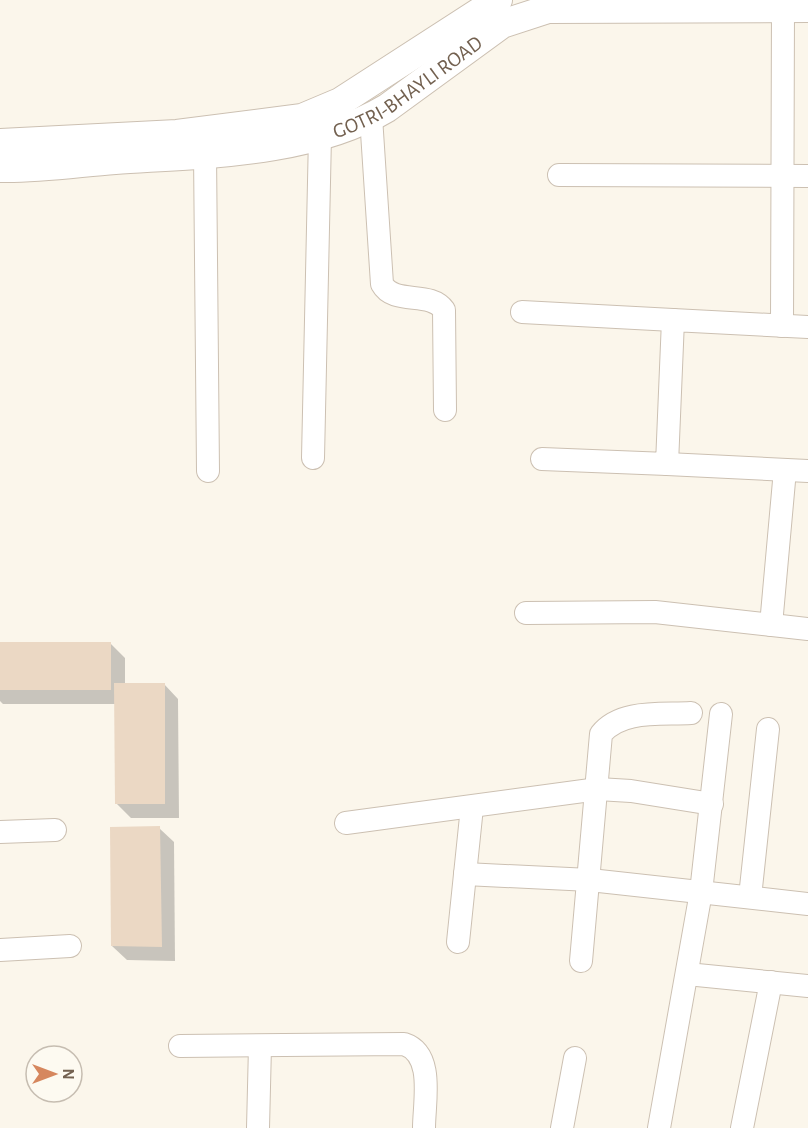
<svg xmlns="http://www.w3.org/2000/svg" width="808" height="1128" font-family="'Alegreya Sans',sans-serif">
  <rect width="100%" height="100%" fill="#fbf6eb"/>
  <g fill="#0003">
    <polygon points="110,643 125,658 125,684 164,684 178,699 179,818 131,818 116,803 116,704 3,704 0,701 0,644"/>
    <polygon points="159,828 174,842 175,961 127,960 112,946"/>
  </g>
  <g fill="#ebd8c4">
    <rect x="0" y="642" width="111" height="48"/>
    <polygon points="114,683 165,683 165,804 115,804"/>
    <polygon points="160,826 162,947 111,946 110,827"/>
  </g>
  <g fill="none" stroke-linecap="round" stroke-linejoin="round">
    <defs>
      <g id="minor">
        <path d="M371,117L382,284C394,306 430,290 444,310L445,410"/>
        <polyline points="205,153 208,471"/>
        <polyline points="559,175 808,176"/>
        <polyline points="522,312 673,320"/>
        <polyline points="782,326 783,8"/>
        <polyline points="313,458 320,136"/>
        <polyline points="542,459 667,464 673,320 808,327"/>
        <polyline points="667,464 808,471"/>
        <polyline points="526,613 655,612 808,629"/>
        <polyline points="771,625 785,470"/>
        <polyline points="346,823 598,789 631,791 712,804"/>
        <polyline points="0,832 55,830"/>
        <polyline points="465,874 590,880 808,904"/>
        <polyline points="750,897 768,729"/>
        <polyline points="458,942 472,807"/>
        <polyline points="0,950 70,946"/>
        <path d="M581,961L601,734C621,709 662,715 691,713"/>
        <polyline points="687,974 808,986"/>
        <path d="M180,1046L404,1044C435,1054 424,1102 424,1128"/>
        <polyline points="258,1128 260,1046"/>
        <polyline points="562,1128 575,1058"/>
        <polyline points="659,1128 701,892 721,714"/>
        <polyline points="742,1128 771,982"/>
      </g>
      <g id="tertiary">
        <polyline points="0,143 177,134 302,118 340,102 498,0"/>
        <path id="s1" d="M0,168C38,169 77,163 115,160C203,154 310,154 387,108L502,24L548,9L808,8"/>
      </g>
    </defs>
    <use href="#minor" stroke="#ccc0b2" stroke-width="24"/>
    <use href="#tertiary" stroke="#ccc0b2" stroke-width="30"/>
    <use href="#minor" stroke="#fff" stroke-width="22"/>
    <use href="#tertiary" stroke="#fff" stroke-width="28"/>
  </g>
  <g text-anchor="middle" stroke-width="4.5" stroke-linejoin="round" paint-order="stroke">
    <g font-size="21" fill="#736150" stroke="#fdfaf1">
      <text dy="7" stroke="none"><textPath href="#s1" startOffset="423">GOTRI-BHAYLI ROAD</textPath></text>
    </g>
  </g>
  <g transform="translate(54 1074) rotate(90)"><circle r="28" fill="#fdfaf1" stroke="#c6bdb1" stroke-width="1.5"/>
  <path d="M0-4.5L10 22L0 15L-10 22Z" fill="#d6875e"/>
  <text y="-9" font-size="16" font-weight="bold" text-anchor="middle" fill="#736150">N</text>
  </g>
</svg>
